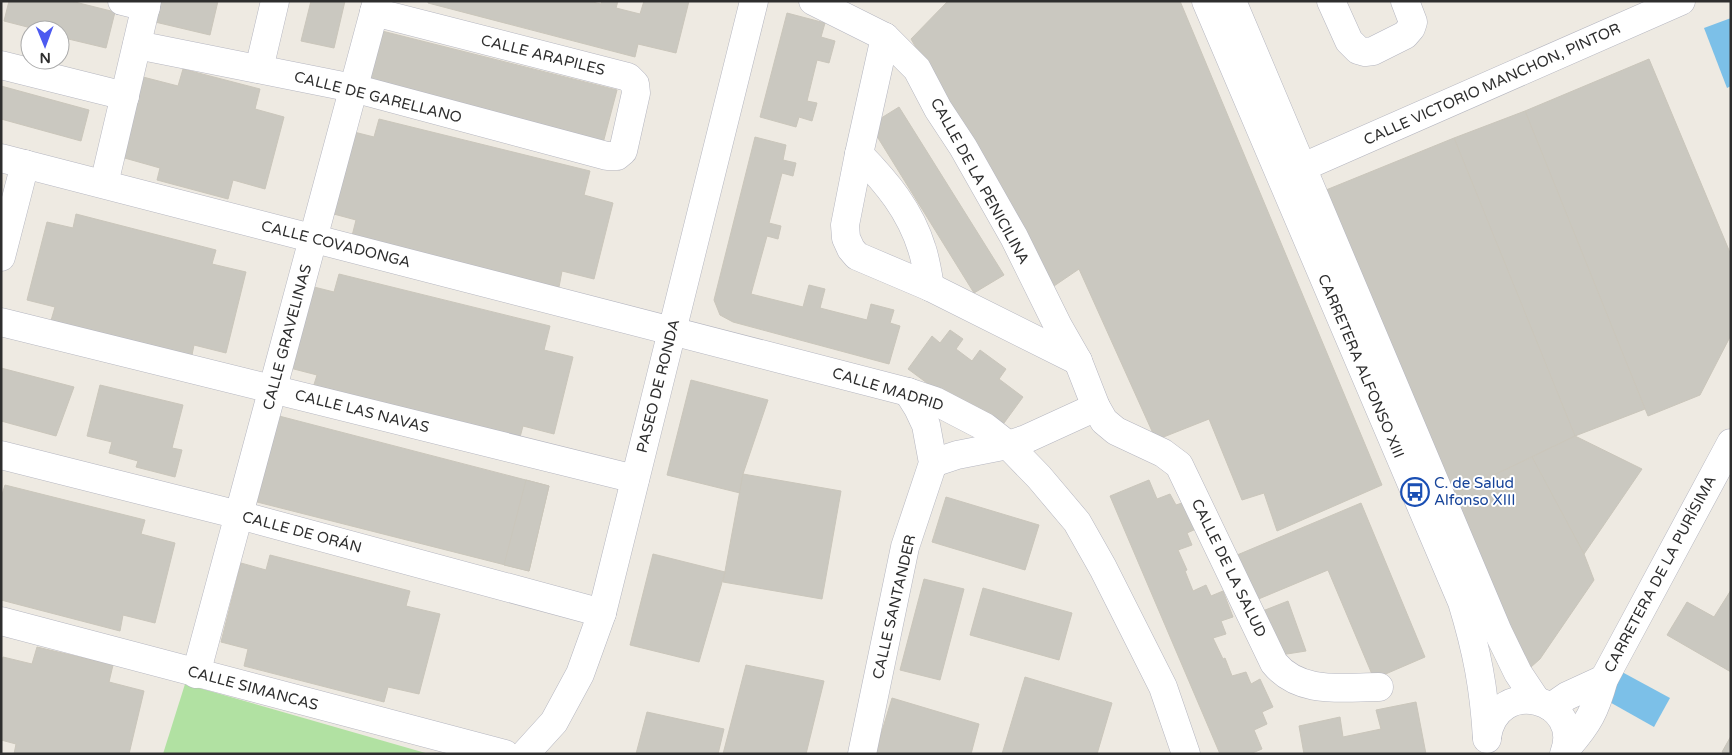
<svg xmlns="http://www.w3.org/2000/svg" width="1732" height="755" font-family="'Varela Round',sans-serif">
  <rect width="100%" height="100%" fill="#eeeae2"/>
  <polygon fill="#b1e1a2" points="185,684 429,754 163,754"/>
  <g fill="#7cc0e8">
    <polygon points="1731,18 1731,86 1727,88 1704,28"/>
    <polygon points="1622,672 1670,698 1654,727 1606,700"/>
  </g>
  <g fill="#cac8c0" stroke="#cac6bb">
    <polygon points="9,1 71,1 115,12 106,48 60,37 60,30 39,30 4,21"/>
    <polygon points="160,1 218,1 210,35 155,22"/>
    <polygon points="311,1 345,1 334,48 301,41"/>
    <polygon points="428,1 588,1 601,4 602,1 618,1 616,8 640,14 644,1 689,1 676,53 638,44 635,57 428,3"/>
    <polygon points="948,1 1180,1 1382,485 1277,531 1264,493 1242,500 1209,419 1156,440 1079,269 1054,286 911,39"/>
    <polygon points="787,13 825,23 821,37 835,41 829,63 817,60 807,101 817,103 812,121 799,117 796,127 760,117"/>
    <polygon points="378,30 617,90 602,147 363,87"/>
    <polygon points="1649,59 1731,255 1731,335 1700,395 1648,416 1525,111"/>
    <polygon points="183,69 260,89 255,109 284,117 265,189 233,180 228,199 157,180 160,168 121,157 143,77 178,86"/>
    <polygon points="1,86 89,110 81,141 1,119"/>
    <polygon points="899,107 1004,275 974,293 870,125"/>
    <polygon points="1525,111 1645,409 1575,436 1454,138"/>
    <polygon points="379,119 590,171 584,195 613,203 594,279 562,271 559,287 352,236 356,220 330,213 350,131 374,137"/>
    <polygon points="755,137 786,145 783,160 796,163 793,176 782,173 769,223 781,226 778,239 767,236 751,294 803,307 809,285 825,289 820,308 867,320 871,304 894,310 890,323 900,326 889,364 733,322 720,315 714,300"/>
    <polygon points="1454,138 1575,436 1452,495 1326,190"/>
    <polygon points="76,214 216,250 212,264 246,272 226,353 194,345 191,360 50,324 55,307 27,300 47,222 73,228"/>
    <polygon points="339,274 550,326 544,350 573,357 554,434 523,426 519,441 312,391 317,375 290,368 310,286 334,292"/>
    <polygon points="950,330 963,339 956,349 972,361 980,350 1006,369 999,379 1023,397 996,434 908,369 932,336 940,343"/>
    <polygon points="1,368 74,387 56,436 1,421"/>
    <polygon points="691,380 768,400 743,474 740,493 667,475"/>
    <polygon points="100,385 183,405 172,448 182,450 175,477 136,467 138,461 109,453 112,442 87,436"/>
    <polygon points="279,416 549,486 529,571 257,502"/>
    <polygon points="1575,436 1642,469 1584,554 1532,457"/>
    <polygon points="1532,457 1584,554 1594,580 1540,659 1531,667 1517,667 1452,495"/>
    <polygon points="743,474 841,491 822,599 723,582"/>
    <polygon points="526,480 549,486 529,571 504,565"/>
    <polygon points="1149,480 1157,499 1170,494 1176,505 1185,502 1196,529 1187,533 1192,545 1178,550 1187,570 1185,571 1193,591 1206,585 1211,596 1223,591 1233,617 1221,621 1226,634 1213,638 1223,659 1225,658 1232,676 1246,672 1251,684 1260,679 1273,707 1262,712 1267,724 1254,730 1262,749 1250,754 1220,754 1110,496"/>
    <polygon points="5,485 145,520 141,534 175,543 155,623 123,615 120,631 1,600 1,498"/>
    <polygon points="946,497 1039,525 1025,570 932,542"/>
    <polygon points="1361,503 1425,657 1374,679 1328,570 1249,603 1230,558"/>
    <polygon points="653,554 725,572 699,662 630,645"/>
    <polygon points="270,555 410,591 406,606 440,614 419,694 388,687 384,702 244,666 248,649 221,642 241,563 266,570"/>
    <polygon points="924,579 964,589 940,680 900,670"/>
    <polygon points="983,588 1072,613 1059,660 970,635"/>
    <polygon points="1731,590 1731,672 1667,635 1687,602 1714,617"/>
    <polygon points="1288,601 1306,651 1274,656 1255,614"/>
    <polygon points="37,647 113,665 109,682 144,691 129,754 14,754 16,744 1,740 1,665 3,657 32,664"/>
    <polygon points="746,665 824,681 806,754 723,754"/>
    <polygon points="1025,677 1112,703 1097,754 1002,754"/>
    <polygon points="892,698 979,724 971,754 875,754"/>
    <polygon points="1416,702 1426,754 1304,754 1299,726 1340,717 1343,737 1381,729 1376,710"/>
    <polygon points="647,712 724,729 718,754 636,754"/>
    <polygon points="1731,736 1731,754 1726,754 1722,752"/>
  </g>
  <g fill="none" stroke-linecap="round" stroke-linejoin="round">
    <defs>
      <g id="minor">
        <polyline points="122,1 146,7"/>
        <path d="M813,1L885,37L917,69L938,109L963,147L1014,237L1058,326L1078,361L1096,407L1104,421L1116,431L1163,453L1179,465L1274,663C1300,695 1343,687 1379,687"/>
        <path d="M1206,1L1462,602C1477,651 1484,688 1487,739"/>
        <polyline points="1232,1 1498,632 1518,673 1536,700"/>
        <polyline points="1331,1 1349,41 1358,50 1365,52 1373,51 1405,35 1411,28 1413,22 1405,1"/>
        <polyline points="885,37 859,154 845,225 846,238 851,249 857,256 930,287 1078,361"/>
        <polyline points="137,45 353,88 607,156 617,156 623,151 636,93 635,84 628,77 374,12"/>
        <polyline points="1,65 125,96"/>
        <polyline points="259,69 275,1"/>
        <path d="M859,154C887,183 910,210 922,249C926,261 928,275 930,287"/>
        <polyline points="1,158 908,392 935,401 985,427 1008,445 1039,477 1077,522 1103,568 1163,687 1186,754"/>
        <polyline points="1303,167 1681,1"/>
        <polyline points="104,184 147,1"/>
        <polyline points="1,257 25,164"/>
        <polyline points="1,322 635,479"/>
        <polyline points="1,455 239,515 602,613"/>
        <polyline points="933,463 957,455 1008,445 1026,439 1096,407"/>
        <polyline points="1,621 505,754"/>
        <polyline points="196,674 377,1"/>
        <polyline points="1551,707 1567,696 1604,679"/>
        <path d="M1487,737C1497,674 1585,699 1564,754"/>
        <path d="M1566,749C1589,723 1595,711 1604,679L1731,443"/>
        <polyline points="525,754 554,722 580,674 602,613 754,1"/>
        <polyline points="862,754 905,547 933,463 926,425 918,408 908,392"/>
      </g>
    </defs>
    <use href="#minor" stroke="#b5b6c0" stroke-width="29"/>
    <use href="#minor" stroke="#fff" stroke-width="28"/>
  </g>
  <defs>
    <symbol id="bus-ring" viewBox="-11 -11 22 22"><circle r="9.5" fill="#fff" stroke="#1a4fb4" stroke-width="1.5"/><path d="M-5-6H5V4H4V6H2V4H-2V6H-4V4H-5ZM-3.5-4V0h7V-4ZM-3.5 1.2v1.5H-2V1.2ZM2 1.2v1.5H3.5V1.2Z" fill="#1a4fb4"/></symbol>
  </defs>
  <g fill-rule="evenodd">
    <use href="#bus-ring" x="1399" y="476" width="32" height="32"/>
  </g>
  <g text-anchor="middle" stroke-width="4" stroke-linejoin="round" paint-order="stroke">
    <g font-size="15" fill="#2e2e2e" stroke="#fff">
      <text transform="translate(543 55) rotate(14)" y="5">CALLE ARAPILES</text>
      <text transform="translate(1492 84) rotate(-24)" y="5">CALLE VICTORIO MANCHON, PINTOR</text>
      <text transform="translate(378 97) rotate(14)" y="5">CALLE DE GARELLANO</text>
      <text transform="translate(980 181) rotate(61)" y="5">CALLE DE LA PENICILINA</text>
      <text transform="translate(336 244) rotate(14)" y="5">CALLE COVADONGA</text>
      <text transform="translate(287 337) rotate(-75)" y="5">CALLE GRAVELINAS</text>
      <text transform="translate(1361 366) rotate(67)" y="5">CARRETERA ALFONSO XIII</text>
      <text transform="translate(658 386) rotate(-76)" y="5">PASEO DE RONDA</text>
      <text transform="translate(888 389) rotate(17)" y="5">CALLE MADRID</text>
      <text transform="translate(362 411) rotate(14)" y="5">CALLE LAS NAVAS</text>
      <text transform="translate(302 532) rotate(15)" y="5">CALLE DE ORÁN</text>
      <text transform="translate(1229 568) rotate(64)" y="5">CALLE DE LA SALUD</text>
      <text transform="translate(1660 574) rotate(-62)" y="5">CARRETERA DE LA PURÍSIMA</text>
      <text transform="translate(894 607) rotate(-77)" y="5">CALLE SANTANDER</text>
      <text transform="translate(253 688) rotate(15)" y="5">CALLE SIMANCAS</text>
    </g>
    <g font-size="15" fill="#164399" stroke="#fff" text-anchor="start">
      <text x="1434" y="488">C. de Salud<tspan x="1434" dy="17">Alfonso XIII</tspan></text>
    </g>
  </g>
  <rect width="1732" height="755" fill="none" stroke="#2e2e2e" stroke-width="5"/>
  <g transform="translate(45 45) rotate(179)"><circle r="24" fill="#ffffff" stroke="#ababab"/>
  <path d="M0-4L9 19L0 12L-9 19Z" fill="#4d5af0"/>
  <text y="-8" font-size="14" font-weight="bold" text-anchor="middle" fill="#2e2e2e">N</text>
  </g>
</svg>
